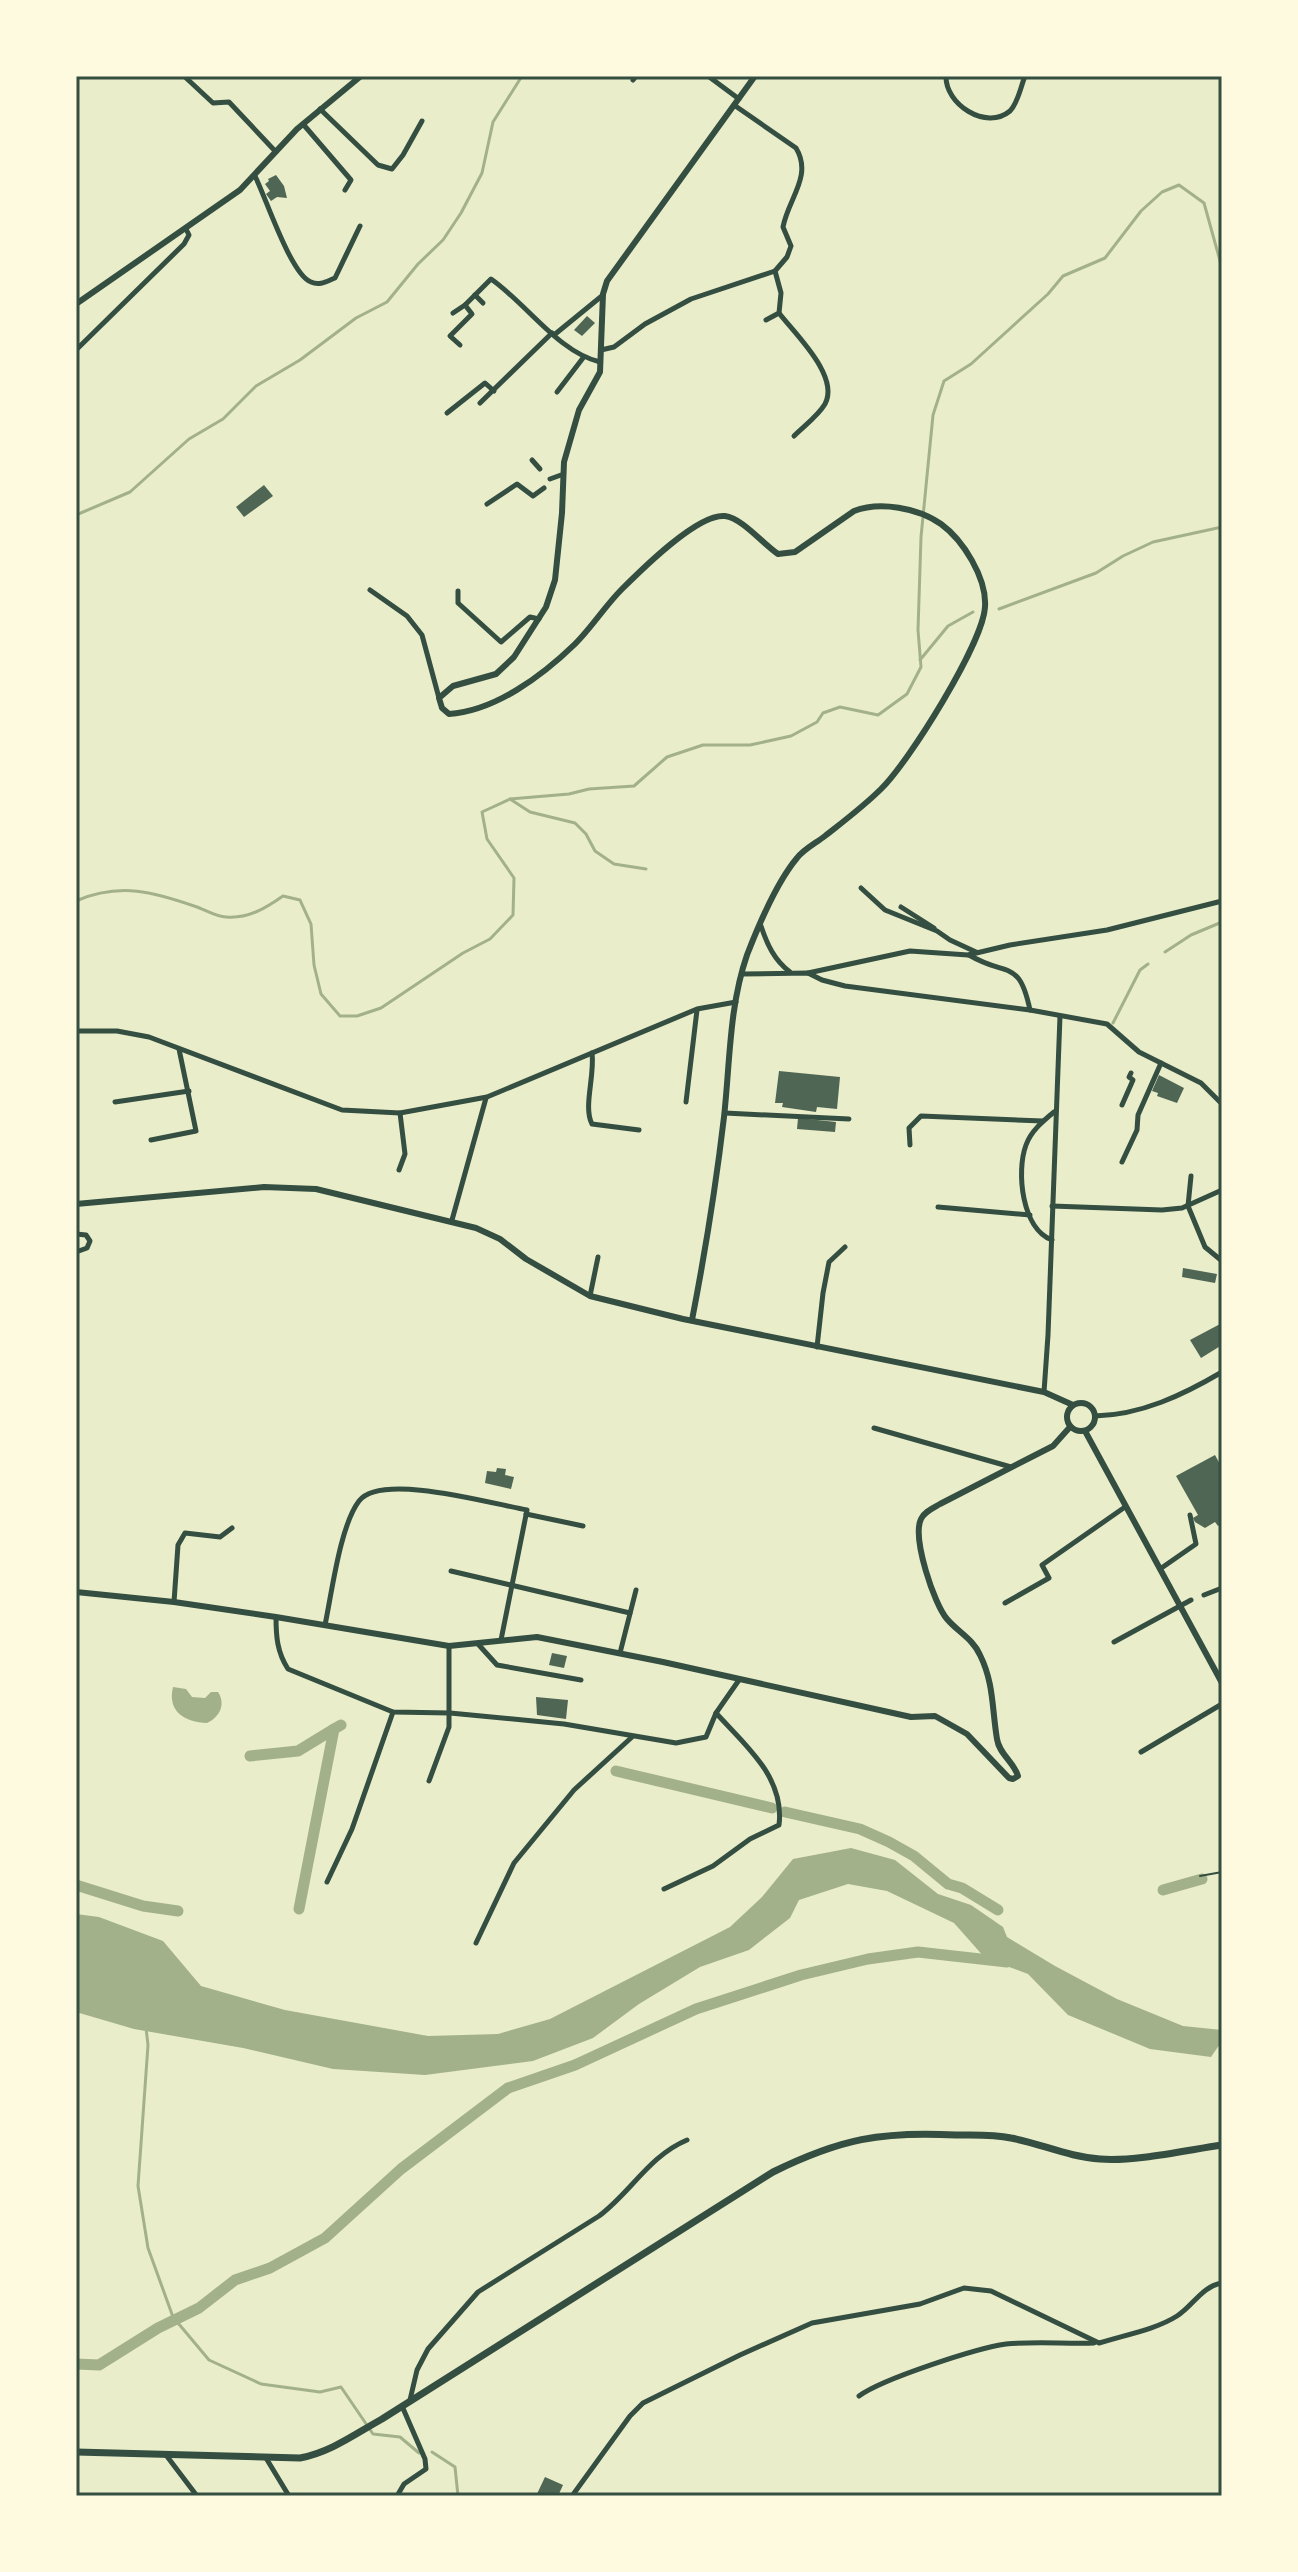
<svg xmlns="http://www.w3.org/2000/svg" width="1298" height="2572" font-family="'IBM Plex Serif',serif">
  <rect width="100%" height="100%" fill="#e9edc9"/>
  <g fill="#a3b18a">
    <path d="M173,1687L186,1689L192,1697L205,1698L211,1692H218C226,1704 220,1717 207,1723C185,1722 167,1712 173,1687Z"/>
    <polygon points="851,1848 895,1860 938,1894 971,1905 1003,1927 1007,1937 1055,1966 1117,1999 1183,2026 1222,2030 1222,2041 1211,2057 1150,2049 1068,2015 1028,1974 985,1958 954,1923 887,1891 848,1884 799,1900 790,1918 749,1950 700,1967 639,2004 593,2038 533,2061 425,2075 333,2069 243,2048 134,2029 76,2012 76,1914 99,1917 163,1941 201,1986 285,2010 428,2036 498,2034 550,2019 730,1927 762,1897 793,1859"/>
  </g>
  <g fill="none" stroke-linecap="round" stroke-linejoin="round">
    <g stroke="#a3b18a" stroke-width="3">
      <polyline points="76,515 130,492 189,439 223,419 256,386 300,360 356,318 387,302 418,264 443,240 461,213 482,173 493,122 522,76"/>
      <polyline points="999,609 1096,573 1123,556 1153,542 1222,527"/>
      <polyline points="920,660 948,626 973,612"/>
      <polyline points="510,799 530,812 575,823 586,834 595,851 614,864 646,869"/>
      <path d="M76,901C120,882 154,892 197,907C205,910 217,917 226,917C248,919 266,908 283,896L300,900L311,924L314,965L321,994L340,1016H357L381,1008L463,953L490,939L513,915L514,878L487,839L482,812L510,799L569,794L589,789L634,786L667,757L703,745H750L791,736L817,722L823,713L840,707L878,715L907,694L921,667L918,630L921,537L933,415L944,381L971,364L1048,294L1063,276L1105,258L1141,211L1162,192L1179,185L1204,203L1222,268"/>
      <polyline points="1165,952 1191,935 1222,922"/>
      <polyline points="1113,1023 1140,970 1148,964"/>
      <polyline points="146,2028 148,2045 138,2186 148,2248 173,2317 209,2360 261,2384 320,2392 341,2387 373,2434 400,2437 419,2453"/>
      <polyline points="432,2452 455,2467 458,2496"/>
    </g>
    <g stroke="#a3b18a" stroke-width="11">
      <polyline points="250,1756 298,1751 334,1729"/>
      <polyline points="616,1771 772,1808"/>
      <polyline points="785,1812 860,1829 889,1842 914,1856 948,1884 962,1888 998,1910"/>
      <polyline points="76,1885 143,1906 178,1911"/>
      <polyline points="1163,1890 1202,1879"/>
      <polyline points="299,1909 334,1729 341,1725"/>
      <polyline points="76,2364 99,2365 158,2328 199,2308 235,2280 270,2268 325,2238 401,2169 508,2088 575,2065 696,2009 801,1975 868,1959 918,1952 1007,1962"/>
    </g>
  </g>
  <g fill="#4f6655">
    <polygon points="276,175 284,186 287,198 277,197 271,201 266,194 270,191 265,184 269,181 268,179"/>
    <polygon points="587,316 595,323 582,336 574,330"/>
    <polygon points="264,485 273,496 244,517 236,507"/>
    <polygon points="779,1071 840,1077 837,1109 817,1107 816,1112 782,1107 783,1103 775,1103"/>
    <polygon points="1159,1075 1184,1088 1177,1103 1157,1096 1158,1093 1152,1091"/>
    <polygon points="798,1118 836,1122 835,1132 797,1129"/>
    <polygon points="1183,1268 1217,1274 1215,1283 1182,1277"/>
    <polygon points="1222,1323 1222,1345 1201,1358 1190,1340"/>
    <polygon points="1215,1455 1222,1468 1222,1523 1218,1526 1215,1522 1205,1528 1195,1522 1193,1518 1198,1515 1176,1476"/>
    <polygon points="497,1468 506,1469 505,1475 514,1477 511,1489 485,1483 487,1471 496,1472"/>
    <polygon points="552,1653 567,1656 564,1668 549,1665"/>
    <polygon points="536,1697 568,1700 566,1719 537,1715"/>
    <polygon points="545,2477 563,2485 558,2496 536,2496"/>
  </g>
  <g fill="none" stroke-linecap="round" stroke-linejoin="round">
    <polyline stroke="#344e41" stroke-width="2" points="1200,1876 1222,1872"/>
    <g stroke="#344e41" stroke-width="5">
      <polyline points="184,76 213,103 229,102 276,152"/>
      <polyline points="708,76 739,99"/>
      <path d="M946,76C945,104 986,131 1010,111C1018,103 1021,86 1025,76"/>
      <polyline points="633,80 636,76"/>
      <polyline points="320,109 378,165 392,169 403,155 422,121"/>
      <polyline points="303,124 351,180 345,190"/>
      <path d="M255,176C266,198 291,275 311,282C320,286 327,281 335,278L360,226"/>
      <polyline points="475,295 483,303"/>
      <path d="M453,313L465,305L491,279C527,304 558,352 600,362"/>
      <path d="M779,313C795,334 840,376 825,404C818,416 804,426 794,436"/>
      <polyline points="766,320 779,313 781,293 775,271"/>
      <polyline points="554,335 603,295"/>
      <polyline points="460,345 450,336 472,314 465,305"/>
      <polyline points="76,350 184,244 189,235 186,229"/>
      <path d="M601,350L614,347L645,324L691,299L775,271L787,257L791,246L783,227C788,199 813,176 796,148L734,105"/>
      <polyline points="557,392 583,358"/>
      <polyline points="480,403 552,333"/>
      <polyline points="447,413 485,383 494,391"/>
      <polyline points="532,460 540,469"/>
      <polyline points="550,479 561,475"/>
      <polyline points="487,504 517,484 533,496 544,488"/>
      <polyline points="370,590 407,616 422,635 439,698"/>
      <polyline points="458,591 458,603 501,642 530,617 539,619"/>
      <polyline points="861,888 885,910 937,931 950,940 976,952"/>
      <polyline points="901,907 934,928"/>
      <path d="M761,926C767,944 774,960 790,972"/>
      <path d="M969,955C1008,978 1019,958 1030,1010"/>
      <polyline points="808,973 910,951 968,955 1010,945 1107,930 1222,901"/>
      <polyline points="742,974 808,973 822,980 845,986 1030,1010 1107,1024 1139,1052 1201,1083 1222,1104"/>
      <polyline points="76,1031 117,1031 149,1037 342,1110 400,1113 487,1097 697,1009 736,1002"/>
      <path d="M592,1053C595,1076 583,1107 592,1124L639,1130"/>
      <polyline points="115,1102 189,1091"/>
      <polyline points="686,1102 697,1010"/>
      <polyline points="1122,1105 1133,1080 1129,1077 1131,1073"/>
      <polyline points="725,1113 849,1119"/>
      <polyline points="151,1140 196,1131 179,1049"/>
      <polyline points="910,1145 909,1128 921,1116 1043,1121"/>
      <polyline points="1122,1162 1137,1130 1138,1115 1161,1063"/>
      <polyline points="399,1170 405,1154 400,1113"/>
      <polyline points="1191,1176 1188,1206 1205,1247 1222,1261"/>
      <polyline points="1052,1206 1162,1210 1182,1208 1222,1190"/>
      <polyline points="938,1207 1030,1215"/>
      <polyline points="452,1220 486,1098"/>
      <polyline points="76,1234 86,1235 90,1241 87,1248 76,1252"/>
      <path d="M1052,1240C1022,1229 1016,1172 1026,1145C1031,1131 1043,1121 1054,1112"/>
      <polyline points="590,1296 598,1257"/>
      <polyline points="817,1347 823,1293 829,1262 845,1247"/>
      <polyline points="1044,1392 1048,1335 1060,1016"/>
      <path d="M1095,1416C1141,1415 1183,1395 1222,1372"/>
      <polyline points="874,1428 1011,1467"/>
      <polyline points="526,1514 583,1526"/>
      <polyline points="1160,1569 1196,1544 1190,1515"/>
      <polyline points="451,1571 630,1613"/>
      <polyline points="1204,1595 1222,1588"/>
      <polyline points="174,1602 178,1545 185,1533 220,1537 232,1528"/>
      <polyline points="1005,1603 1049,1578 1042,1565 1125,1507"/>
      <path d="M276,1617C276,1636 277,1652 288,1669L393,1712L450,1713L564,1724L676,1743L706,1737L716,1713L739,1680"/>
      <path d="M325,1625C332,1592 340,1526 359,1501C381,1472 493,1504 527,1510L501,1640"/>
      <polyline points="1114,1642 1191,1600"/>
      <polyline points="478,1644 497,1665 581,1680"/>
      <polyline points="620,1653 636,1590"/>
      <polyline points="1141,1752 1222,1704"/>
      <polyline points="429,1781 449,1727 449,1646"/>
      <polyline points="327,1882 352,1829 393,1712"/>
      <path d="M664,1889L713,1866L750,1839L779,1825C785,1777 745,1745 716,1713"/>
      <polyline points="476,1943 514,1863 574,1790 632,1737"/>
      <path d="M859,2396C882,2379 977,2348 1006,2344C1036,2341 1065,2344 1094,2343"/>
      <path d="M410,2400L417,2370L428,2349L478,2292L599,2216C631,2192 649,2156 687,2140"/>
      <polyline points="166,2455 197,2496"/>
      <polyline points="266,2458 289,2496"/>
      <polyline points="397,2496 404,2484 426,2469 425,2459 402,2406"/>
      <path d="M572,2496L630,2416L643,2403L740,2355L812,2323L920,2304L964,2288L991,2291L1099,2343C1124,2335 1155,2330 1177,2316C1193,2306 1202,2286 1222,2283"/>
    </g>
    <g stroke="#344e41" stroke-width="6">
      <polyline points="76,304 240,190 297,129 361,76"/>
      <polyline points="76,1204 264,1187 316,1189 476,1228 500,1239 526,1259 590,1296 683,1319 1044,1392 1073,1405"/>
      <path d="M692,1320C705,1253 716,1185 724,1117C730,1063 729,1007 747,955C759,924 776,883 797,858C804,849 816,843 825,836C844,821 864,806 881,789C909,762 983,643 985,607C987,578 963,540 941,524C918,508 880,501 854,511L795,552L778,554C763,544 742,518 725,516C698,513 641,570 622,589C605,606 592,627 575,644C542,676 495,711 449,714L442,708L439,698L453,686L496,674L514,657L546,607L555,580L562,513L564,462L579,410L600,372L603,294L607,281L755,76"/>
      <circle cx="1081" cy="1417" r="14"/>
      <polyline points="1085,1431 1222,1683"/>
      <path d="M76,1592L174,1602L276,1617L449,1646L537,1637L663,1662L911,1717L935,1716L967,1734L1009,1778L1013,1779L1018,1776C1014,1762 999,1754 997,1739C992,1710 994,1683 980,1655C973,1639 958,1632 947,1619C934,1604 912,1538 921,1519C924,1512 933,1508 940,1504L1053,1446L1070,1427"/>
    </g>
    <path stroke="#344e41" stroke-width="7" d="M76,2452L300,2458C331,2452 355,2434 382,2419L773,2172C840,2139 881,2131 956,2135C974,2135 993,2134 1011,2138C1042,2144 1069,2157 1100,2159C1134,2162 1187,2150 1222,2145"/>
  </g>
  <rect width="1298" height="2572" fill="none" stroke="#fefae0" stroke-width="156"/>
  <rect x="78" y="78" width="1142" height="2416" fill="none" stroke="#344e41" stroke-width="3"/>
</svg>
